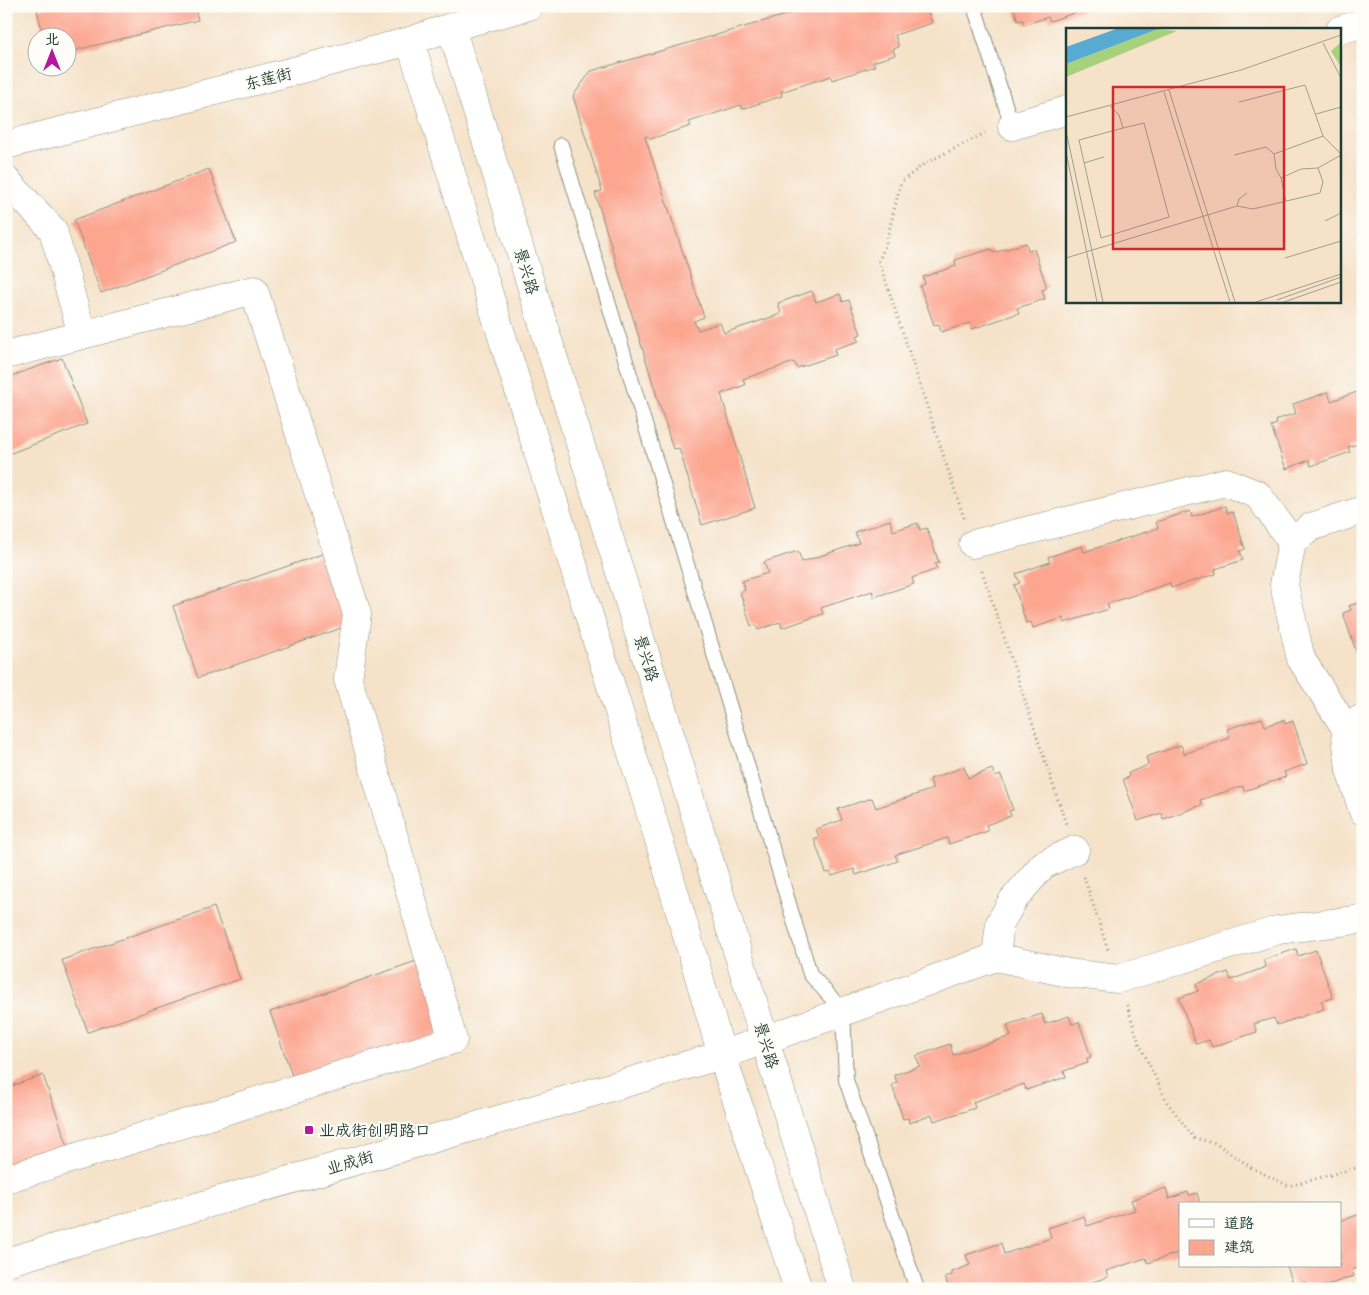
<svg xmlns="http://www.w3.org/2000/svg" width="1369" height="1295" font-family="Delius,'LXGW WenKai TC',sans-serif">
  <rect width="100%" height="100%" fill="#fdfcf7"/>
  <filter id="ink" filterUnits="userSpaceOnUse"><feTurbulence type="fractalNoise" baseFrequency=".02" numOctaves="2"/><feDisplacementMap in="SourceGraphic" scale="10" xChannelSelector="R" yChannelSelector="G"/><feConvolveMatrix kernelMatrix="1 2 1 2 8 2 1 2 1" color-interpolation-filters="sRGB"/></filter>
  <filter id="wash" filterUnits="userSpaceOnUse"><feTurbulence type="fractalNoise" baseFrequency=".0096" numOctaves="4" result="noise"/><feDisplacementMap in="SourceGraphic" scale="20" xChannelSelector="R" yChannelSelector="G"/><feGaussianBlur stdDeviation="1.12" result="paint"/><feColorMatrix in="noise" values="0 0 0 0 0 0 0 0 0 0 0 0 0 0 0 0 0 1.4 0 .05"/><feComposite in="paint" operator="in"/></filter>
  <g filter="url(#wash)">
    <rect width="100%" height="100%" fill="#f5e2c9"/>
    <g id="blocks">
      <g fill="#fca690">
        <polygon points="50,6 195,6 198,20 68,52 68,38 44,38 37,10"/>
        <polygon points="817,6 926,6 932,23 895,35 899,47 893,49 895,55 873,62 875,66 832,80 831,76 781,92 782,96 742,109 741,105 689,122 691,126 650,139 648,136 645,137 704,317 694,321 698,330 720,323 724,333 781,314 778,303 812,291 816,302 840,294 843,302 849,300 861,334 857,336 859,341 834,349 836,355 797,368 794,362 743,379 745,385 721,394 755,508 702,525 679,448 673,449 595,193 602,191 573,96 591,71"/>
        <polygon points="1013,6 1092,6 1092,7 1050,21 1048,17 1024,25 1023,20 1018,21"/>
        <polygon points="209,169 236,242 101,293 74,220"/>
        <polygon points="1026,243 1028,250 1034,249 1047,288 1042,290 1045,299 1017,308 1019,313 972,329 970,323 941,332 939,324 934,325 920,286 925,284 923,277 956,266 955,260 991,249 993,253"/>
        <polygon points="62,358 87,424 6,455 6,378"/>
        <polygon points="1363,390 1363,442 1348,447 1350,452 1311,466 1309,460 1286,469 1271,426 1277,424 1276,420 1296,413 1293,404 1328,392 1331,401"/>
        <polygon points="1225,506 1227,513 1233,512 1245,549 1240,551 1243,560 1215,569 1216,574 1171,588 1170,583 1107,604 1109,609 1064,623 1063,618 1033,628 1031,622 1026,623 1014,585 1020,583 1016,574 1050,562 1048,557 1082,546 1084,552 1158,528 1156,522 1190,511 1192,517"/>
        <polygon points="890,520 893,531 918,523 920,530 927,528 939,563 935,564 937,569 912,578 914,584 874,597 872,591 821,608 823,614 782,628 780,622 758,630 756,625 751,626 740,592 745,590 742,581 768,573 764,562 798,551 802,562 859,543 855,532"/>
        <polygon points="325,553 350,625 198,678 173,606"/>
        <polygon points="1363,601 1363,653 1357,654 1343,613 1351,610 1349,606"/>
        <polygon points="1262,718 1265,726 1284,720 1285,724 1293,721 1307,764 1284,772 1286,777 1244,791 1243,786 1200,800 1202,805 1163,819 1162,813 1138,821 1123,779 1129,777 1128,773 1148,765 1146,757 1181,745 1184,754 1230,738 1227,729"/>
        <polygon points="964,767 968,778 992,769 995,777 1001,775 1013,810 1009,811 1011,816 986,825 988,831 949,844 947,838 895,855 898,861 856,875 854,869 832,876 830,872 826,873 814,839 819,837 816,829 842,820 838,809 872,798 876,808 933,789 930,779"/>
        <polygon points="214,907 240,979 88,1032 62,960"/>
        <polygon points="1296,949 1298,956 1316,950 1333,998 1321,1001 1324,1009 1277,1025 1274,1018 1254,1024 1257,1032 1212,1047 1209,1040 1196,1044 1179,998 1198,991 1196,984 1228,972 1231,980 1266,967 1263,960"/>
        <polygon points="422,959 443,1032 295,1084 270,1012"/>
        <polygon points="1042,1014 1045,1024 1069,1016 1072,1024 1079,1022 1091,1057 1087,1058 1088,1063 1064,1071 1066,1077 1026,1090 1024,1084 973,1102 975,1108 934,1121 932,1115 909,1123 908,1118 903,1119 892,1085 897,1083 894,1075 920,1066 916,1056 950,1044 953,1055 1011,1036 1007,1025"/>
        <polygon points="43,1075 68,1147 6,1168 6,1088"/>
        <polygon points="1166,1188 1169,1199 1188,1192 1189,1195 1197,1193 1200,1204 1180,1204 1180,1252 1148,1263 1146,1258 1106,1271 1108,1277 1071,1289 1065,1289 1064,1285 1052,1289 949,1289 945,1277 952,1275 952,1272 970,1265 966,1255 1001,1243 1004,1254 1051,1238 1048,1228 1084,1216 1087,1226 1135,1210 1131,1200"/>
        <polygon points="1363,1213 1363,1266 1352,1270 1354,1276 1315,1289 1309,1289 1306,1282 1294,1286 1287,1266 1340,1266 1340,1221"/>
      </g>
    </g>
  </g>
  <g filter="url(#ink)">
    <use href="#blocks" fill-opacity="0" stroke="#8a907e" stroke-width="1"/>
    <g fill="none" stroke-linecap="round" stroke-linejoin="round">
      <defs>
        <g id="service">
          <polyline points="974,6 1012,126"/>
          <polyline points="561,145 810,974 843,1011 846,1080 917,1289"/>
        </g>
        <g id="minor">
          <polyline points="1340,30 1363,23"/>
          <polyline points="1012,126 1068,110"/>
          <polyline points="6,180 53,230 82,335 6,355"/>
          <polyline points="973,544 1226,482 1258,495 1292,542"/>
          <polyline points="1363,718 1345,727 1350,770 1363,811"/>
          <polyline points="1345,727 1301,659 1284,585 1292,542 1311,527 1363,510"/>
          <polyline points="996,957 1000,923 1013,900 1043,865 1075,850"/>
          <polyline points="722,1055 996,957 1068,973 1118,979 1278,930 1363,919"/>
          <polyline points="6,1179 453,1040 348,679 357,614 254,290 82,335"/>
        </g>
        <g id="tertiary">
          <polyline points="451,27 842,1289"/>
          <polyline points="410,41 658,837 722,1055 798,1289"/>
          <polyline points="6,145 410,41 451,27 529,6"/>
          <polyline points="6,1262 722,1055"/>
        </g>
      </defs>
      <use href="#service" stroke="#8a907e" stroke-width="16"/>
      <use href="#minor" stroke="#8a907e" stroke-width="29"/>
      <use href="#tertiary" stroke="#8a907e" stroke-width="29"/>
      <g stroke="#8a907e" stroke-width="3" stroke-dasharray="1 4" stroke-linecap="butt">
        <polyline points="964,518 879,261 886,243 901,182 924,164 985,133"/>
        <polyline points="982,571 1066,824"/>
        <polyline points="1084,877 1108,950"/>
        <polyline points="1127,1005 1139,1043 1167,1102 1194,1138 1216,1143 1252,1168 1289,1186 1363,1166"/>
      </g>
      <use href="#service" stroke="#fff" stroke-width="14"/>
      <use href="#minor" stroke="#fff" stroke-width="28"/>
      <use href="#tertiary" stroke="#fff" stroke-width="28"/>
    </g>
  </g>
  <rect fill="#b5179e" stroke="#fdfcf7" stroke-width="2" x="304" y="1125" width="10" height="10" rx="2.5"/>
  <g text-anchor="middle" stroke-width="4" stroke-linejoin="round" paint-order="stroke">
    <g font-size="16" fill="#1f3d34" stroke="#fdfcf7">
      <text transform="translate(268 78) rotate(-14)" y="6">东莲街</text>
      <text transform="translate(527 271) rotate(73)" y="6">景兴路</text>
      <text transform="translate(647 658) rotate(73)" y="6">景兴路</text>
      <text transform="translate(767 1045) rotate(73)" y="6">景兴路</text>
      <text transform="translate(350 1162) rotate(-16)" y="6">业成街</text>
    </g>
    <g font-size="16" fill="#1f3d34" stroke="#fdfcf7" text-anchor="start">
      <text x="319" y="1136">业成街创明路口</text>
    </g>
  </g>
  <g transform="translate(1066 28)">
    <rect width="275" height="275" fill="#f5e2c9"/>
    <path d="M92,1L111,3L0,49V36ZM275,14V39L265,23Z" fill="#a8d17c"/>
    <path d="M50,1H92L0,36V19Z" fill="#57abd3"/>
    <path fill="none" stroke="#9fa08d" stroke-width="1" d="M257,15L275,50M103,62L169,274M98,64L164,274M173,74L239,57L257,108L275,126M44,78L53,87L57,100L13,112L35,210L103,189L78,95L57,100M250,86L275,79M0,89L175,42L275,7M0,103L37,274M0,124L31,274M168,127L200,119L208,126M18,135L38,129M215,150L210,141L208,126L257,108M220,173L215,150L235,141L252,140M171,178L173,171L181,165M259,193L275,185M0,230L171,178L187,181L254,165L257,154L252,140L275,127M219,230L275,213M211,272L275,249M190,274L275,246M218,274L275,254"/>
    <path fill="#d62828" fill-opacity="0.15" stroke="#d62828" stroke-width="2.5" d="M47,59H218V221H47Z"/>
    <rect width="275" height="275" fill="none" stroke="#1f3d34" stroke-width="2.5"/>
  </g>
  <rect width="1369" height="1295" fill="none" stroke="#fdfcf7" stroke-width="25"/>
  <rect x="1179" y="1202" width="162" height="65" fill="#fdfcf7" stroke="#a4b0a9"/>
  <rect x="1189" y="1219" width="25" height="8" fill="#ffffff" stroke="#a4b0a9"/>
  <text x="1224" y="1228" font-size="15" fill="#1f3d34">道路</text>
  <rect x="1189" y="1240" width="25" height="15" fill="#fca690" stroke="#a4b0a9"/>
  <text x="1224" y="1252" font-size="15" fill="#1f3d34">建筑</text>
  <g transform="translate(52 52)"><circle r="24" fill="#fdfcf7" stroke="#a4b0a9"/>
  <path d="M0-4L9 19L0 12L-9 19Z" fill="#b5179e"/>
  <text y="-8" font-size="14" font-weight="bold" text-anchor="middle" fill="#1f3d34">北</text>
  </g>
</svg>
